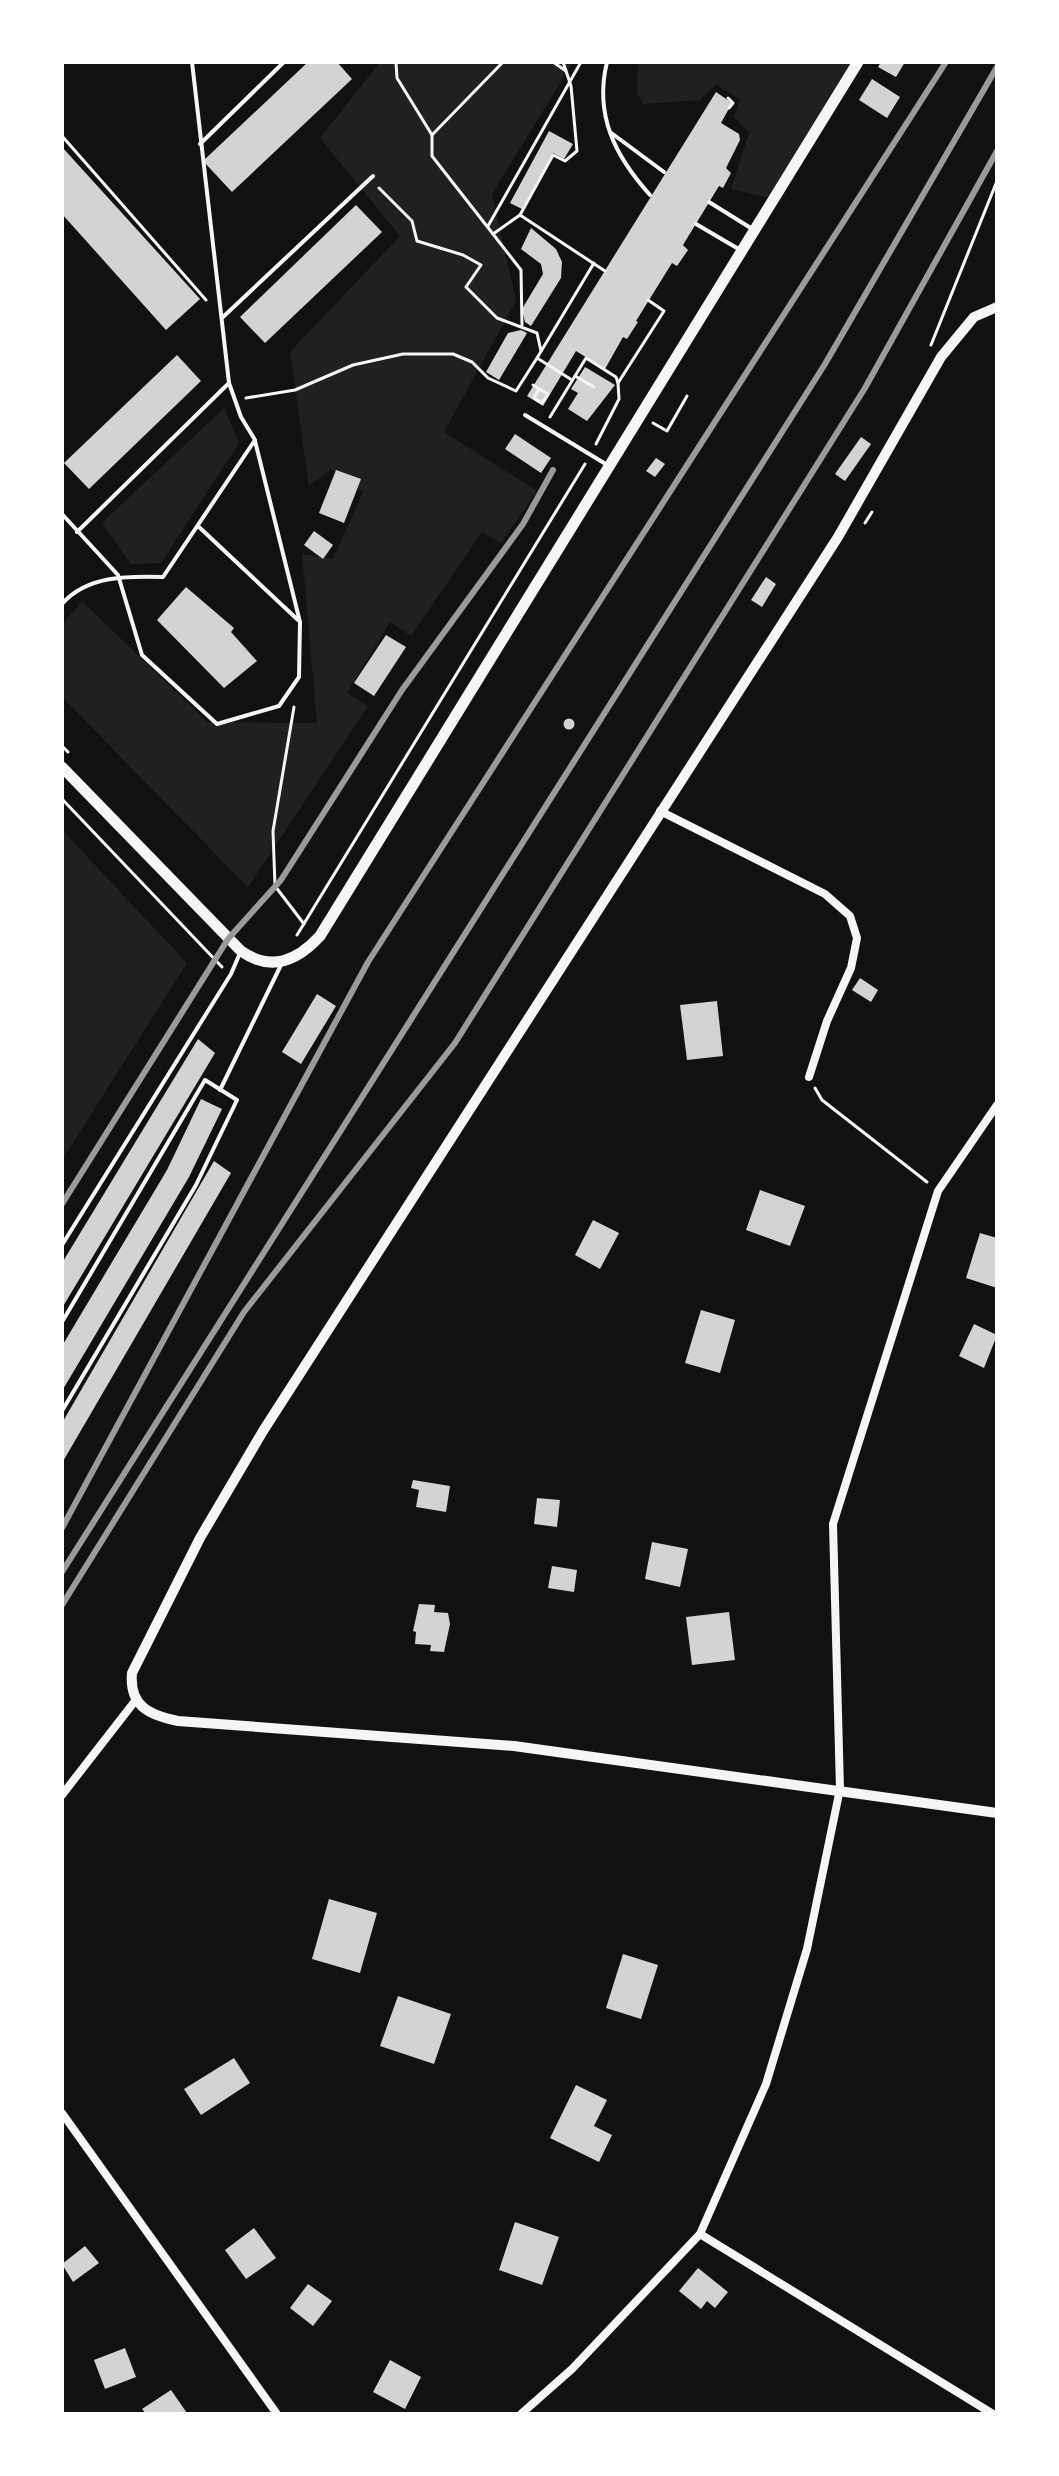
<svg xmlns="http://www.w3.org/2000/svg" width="1059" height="2476" font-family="Lato,sans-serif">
  <rect width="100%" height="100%" fill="#111"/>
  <g fill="#202020">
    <polygon points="380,62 573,62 492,194 516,301 444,432 537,491 501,543 482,532 411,636 390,622 347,693 368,706 248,887 62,697 62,625 82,601 207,722 317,723 302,554 333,559 363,492 331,469 309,486 290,352 400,236 320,138"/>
    <polygon points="638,62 852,62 769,198 731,189 749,133 734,117 740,100 716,84 700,100 643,104 637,93"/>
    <polygon points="224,408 239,443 161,563 131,564 102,523"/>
    <polygon points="62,830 187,963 62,1160"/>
  </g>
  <g fill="#d3d3d3">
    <polygon points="308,62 337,62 352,79 232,192 203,161"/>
    <polygon points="881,62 905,62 896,77 878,67"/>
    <polygon points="872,79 900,97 887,118 859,100"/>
    <polygon points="716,92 732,103 721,123 739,134 740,140 726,168 731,173 723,188 719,186 683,245 688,250 677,266 672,263 636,321 638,322 627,339 623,337 605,369 576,351 543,406 527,396"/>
    <polygon points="549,131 573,144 564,159 553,153 522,209 510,203"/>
    <polygon points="62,147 200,299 166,330 62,214"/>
    <polygon points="356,205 382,232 265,343 240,317"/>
    <polygon points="531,228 556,249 562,262 561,278 531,326 525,322 522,309 543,274 541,264 521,249"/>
    <polygon points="521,330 527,333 499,380 486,372 508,333"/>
    <polygon points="177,355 201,381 89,489 64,463"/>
    <polygon points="585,367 615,385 587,421 568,409 578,393 571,389"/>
    <polygon points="515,434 551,458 541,473 505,449"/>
    <polygon points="861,437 871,444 845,481 835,474"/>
    <polygon points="656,458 665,464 655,477 646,471"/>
    <polygon points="336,470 361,479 344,523 319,513"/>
    <polygon points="314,531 333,545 323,559 304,545"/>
    <polygon points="766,577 776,584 762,607 751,600"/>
    <polygon points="186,587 234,628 231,632 257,661 224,688 157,620"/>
    <polygon points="386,635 406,647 374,696 354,683"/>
    <circle cx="569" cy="724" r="5.5"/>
    <polygon points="860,978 878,990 871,1002 852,990"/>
    <polygon points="317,994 336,1006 301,1064 282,1052"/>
    <polygon points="717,1001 723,1056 687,1060 680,1005"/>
    <polygon points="198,1039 215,1053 62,1308 62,1263"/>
    <polygon points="201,1099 222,1109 189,1177 62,1391 62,1346 167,1170"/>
    <polygon points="214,1161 231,1173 62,1463 62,1423"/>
    <polygon points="760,1190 805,1206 790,1246 746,1230"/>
    <polygon points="593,1220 619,1233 600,1269 575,1255"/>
    <polygon points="980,1233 997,1238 997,1288 966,1278"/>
    <polygon points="701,1310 735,1320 720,1373 685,1363"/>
    <polygon points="974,1324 997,1335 984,1368 959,1356"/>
    <polygon points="413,1480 450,1486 446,1512 416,1507 419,1490 411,1488"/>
    <polygon points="537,1498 560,1500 557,1527 534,1524"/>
    <polygon points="652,1542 688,1549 680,1587 645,1579"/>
    <polygon points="552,1566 577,1570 574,1592 548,1588"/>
    <polygon points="419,1604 435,1605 434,1612 448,1613 450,1624 444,1652 430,1651 431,1645 415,1644 416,1632 413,1631"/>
    <polygon points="729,1612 735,1660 692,1665 686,1617"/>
    <polygon points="329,1899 377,1913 360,1973 312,1959"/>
    <polygon points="623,1954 658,1965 641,2019 606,2008"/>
    <polygon points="398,1996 451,2014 434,2064 380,2046"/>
    <polygon points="234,2058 250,2083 201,2115 184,2089"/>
    <polygon points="576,2085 607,2100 594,2126 612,2135 599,2162 550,2138"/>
    <polygon points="515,2222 559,2237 542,2285 499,2270"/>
    <polygon points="254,2228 276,2258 246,2279 225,2250"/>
    <polygon points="85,2246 99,2263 73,2282 62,2264"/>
    <polygon points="698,2268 728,2292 715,2308 707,2301 701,2309 679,2291"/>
    <polygon points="308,2284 332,2301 313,2326 290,2308"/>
    <polygon points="125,2348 136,2377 105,2389 94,2360"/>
    <polygon points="390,2360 421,2377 405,2409 373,2392"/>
    <polygon points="171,2390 187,2413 146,2414 142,2409"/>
  </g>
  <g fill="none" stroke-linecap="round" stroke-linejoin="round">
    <g stroke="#f5f5f5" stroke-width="3">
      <polyline points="396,62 397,78 432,135 432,156 493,234 520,215 553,155 565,161 577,151 571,86 563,62"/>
      <polyline points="553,62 566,71"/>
      <polyline points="728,98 733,103 729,108"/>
      <polyline points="432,135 503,62"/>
      <polyline points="62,136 206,300"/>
      <polyline points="379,188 412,221 417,241 463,255 481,265 466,287 497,318 537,333 541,351"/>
      <polyline points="520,215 605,271"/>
      <polyline points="488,226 581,62"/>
      <polyline points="493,234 521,270 522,325"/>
      <polyline points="931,345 997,181"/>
      <polyline points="575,376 594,387"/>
      <polyline points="572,380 537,358 594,263"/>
      <polyline points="533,385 548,394 542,403 534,398 539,389"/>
      <polyline points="246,398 295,390 353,365 403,354 453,354 472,362 488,378 516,391 537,358"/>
      <polyline points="550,417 586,358 616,377 618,383"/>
      <polyline points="653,423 667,431 687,396"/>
      <polyline points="596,444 619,399 618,383 664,311 648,300"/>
      <polyline points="865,523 872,512"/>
      <polyline points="294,707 273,831 275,886 304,924"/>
      <polyline points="62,746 68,752"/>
      <polyline points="62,799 222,967"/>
      <polyline points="297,935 585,464"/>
      <polyline points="815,1088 822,1100 927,1182"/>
    </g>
    <g stroke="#f5f5f5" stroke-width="4">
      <path d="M607,62C594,115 615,156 650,195"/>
      <polyline points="610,132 664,172"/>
      <polyline points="200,144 284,62"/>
      <polyline points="709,202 754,230"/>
      <polyline points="696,224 742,251"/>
      <polyline points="223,317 373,176"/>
      <polyline points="525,415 609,466"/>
      <polyline points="62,514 118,575 142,655 217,724 279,706 299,677 300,622 255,441"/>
      <polyline points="199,527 298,620"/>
      <polyline points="77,532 229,383"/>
      <path d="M62,604C87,575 129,576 163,577L255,440L241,417L229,383L192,62"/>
      <polyline points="220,1090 281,965"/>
      <polyline points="62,1245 231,974 240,953"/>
      <polyline points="62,1322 205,1080 237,1100 196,1185 62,1411"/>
    </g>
    <g stroke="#f5f5f5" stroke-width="8">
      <polyline points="660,811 825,894 850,916 857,938 851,968 827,1021 809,1077"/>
      <polyline points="62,1795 135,1701"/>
      <polyline points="62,2113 277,2414"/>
      <polyline points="700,2234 993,2414"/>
      <polyline points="521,2414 572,2369 700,2234 766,2084 807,1949 840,1789 833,1524 938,1191 997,1105"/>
    </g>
    <path stroke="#f5f5f5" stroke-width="10" d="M997,307L974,317L941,357L838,537L263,1431L200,1538L132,1673C129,1706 149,1715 178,1721L514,1746L997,1813"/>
    <path stroke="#f5f5f5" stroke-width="11" d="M62,767L241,951C271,972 297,961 320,936L858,62"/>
    <g stroke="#9a9a9a" stroke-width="6">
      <polyline points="62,1204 228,939 281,880 402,690 523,524 553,470"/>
      <polyline points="62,1528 368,962 946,62"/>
      <polyline points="62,1572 825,364 997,67"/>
      <polyline points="62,1605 244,1312 455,1043 865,388 997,151"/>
    </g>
  </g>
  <rect width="1059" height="2476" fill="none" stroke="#ffffff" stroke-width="128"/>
</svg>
